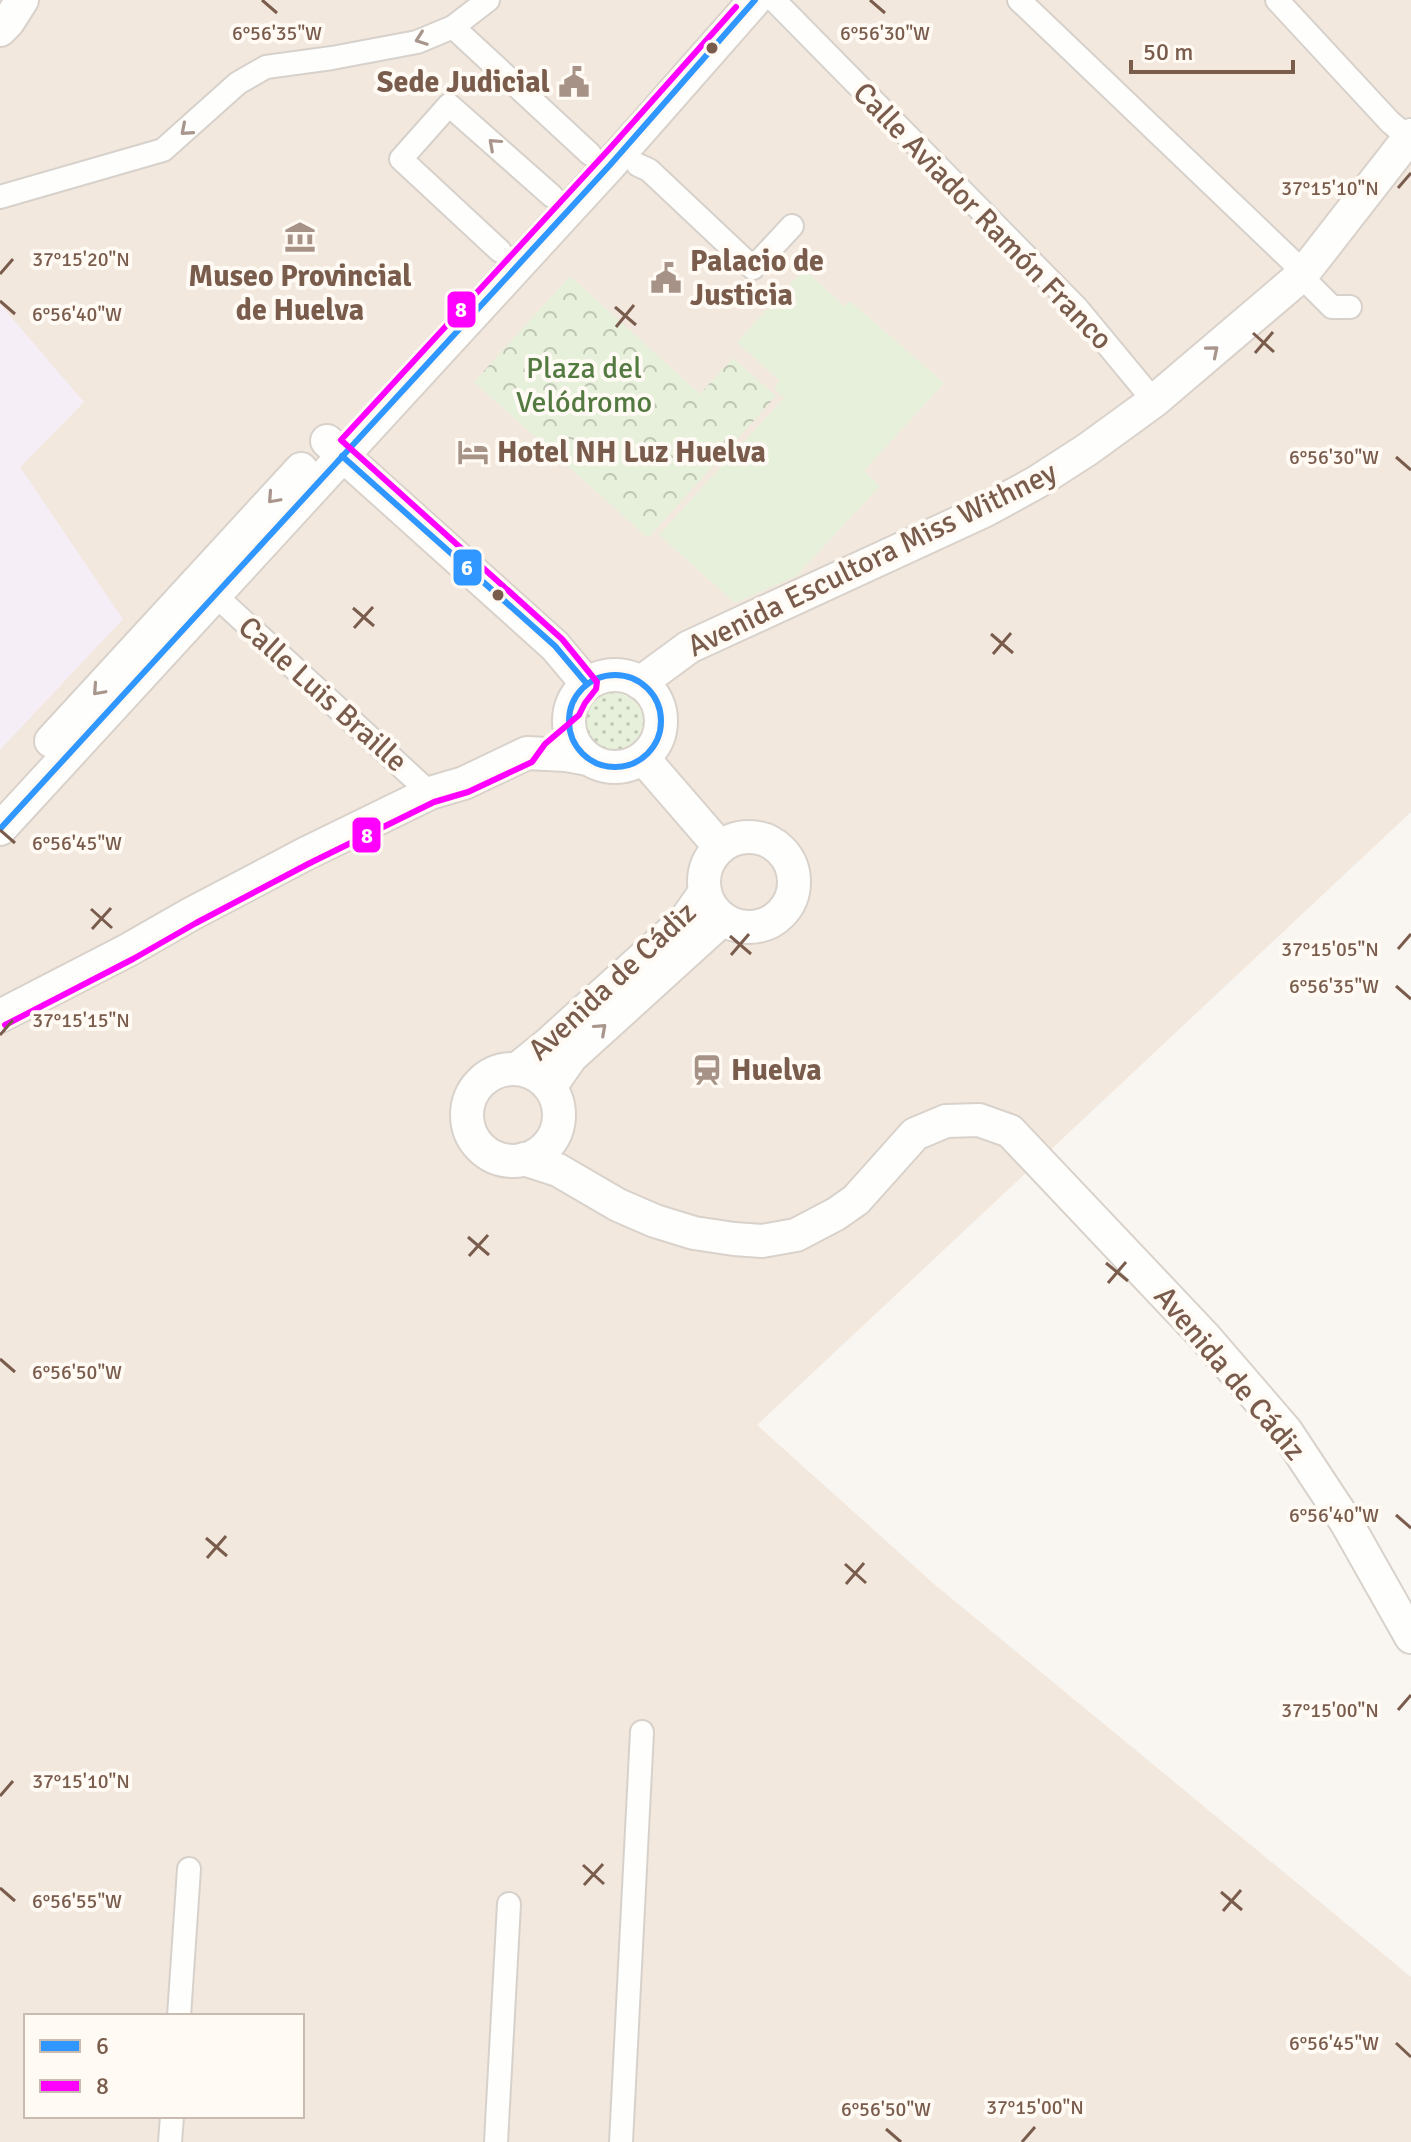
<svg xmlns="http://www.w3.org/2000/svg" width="1411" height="2142" font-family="Signika,sans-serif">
  <defs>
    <pattern id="grass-dots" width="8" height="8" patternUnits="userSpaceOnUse" patternTransform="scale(2)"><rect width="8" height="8" fill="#e7f0db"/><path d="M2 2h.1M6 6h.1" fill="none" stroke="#c0c6b4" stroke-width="1.8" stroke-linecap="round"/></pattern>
    <pattern id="park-crowns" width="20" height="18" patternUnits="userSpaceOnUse" patternTransform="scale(2)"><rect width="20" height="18" fill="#e7f0db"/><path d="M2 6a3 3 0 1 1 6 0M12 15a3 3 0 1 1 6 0" fill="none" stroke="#c0c6b4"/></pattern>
  </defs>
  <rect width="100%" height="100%" fill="#f9f5f0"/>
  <path fill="#f2e8de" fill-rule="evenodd" d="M0,0H1411V812L757,1425L934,1584L1411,1977V2142H0ZM26,2016H302V2116H26Z"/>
  <polygon fill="#f6eef6" points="0,304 84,402 20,467 123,619 0,750"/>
  <circle fill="url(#grass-dots)" cx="615" cy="720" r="31"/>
  <polygon fill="url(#park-crowns)" points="570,276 700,394 733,358 776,396 648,538 474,382"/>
  <polygon fill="#e7f0db" points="804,269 844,306 850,301 944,383 864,471 880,486 796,576 735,603 659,535 784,398 774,389 780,381 737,342"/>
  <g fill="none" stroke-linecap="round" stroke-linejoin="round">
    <defs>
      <g id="street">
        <polyline points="774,0 1077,308 1154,401"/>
        <polyline points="1019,0 1291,260 1309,284 1332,307 1350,307"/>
        <polyline points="1277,0 1390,122 1409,138"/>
        <polyline points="453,27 590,154"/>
        <polyline points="638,165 649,170 753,268 792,226"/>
        <polyline points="0,197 163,150 238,83 266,67 332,58 417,42 453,27 488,0"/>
        <polyline points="500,251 401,159 449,105 552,196"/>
        <polyline points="216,596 430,793"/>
        <polyline points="179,2016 189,1869"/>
        <polyline points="170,2142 172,2116"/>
        <polyline points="496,2142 509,1904"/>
        <polyline points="621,2142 642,1732"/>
      </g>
      <g id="secondary">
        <polyline points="0,30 8,22 22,0"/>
        <polyline points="327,441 555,646 587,684"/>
        <circle cx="615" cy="721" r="46"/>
        <polyline points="640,683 689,647 984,511 1037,482 1088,449 1154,401 1302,275 1411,135"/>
        <polyline points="51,741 301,469"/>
        <polyline points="643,758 720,847"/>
        <polyline points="0,829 610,165 755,0"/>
        <circle cx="749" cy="882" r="45"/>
        <polyline points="0,1016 128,950 191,914 305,854 430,793 464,783 527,753 566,755 588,759"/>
        <polyline points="517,1069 547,1045 686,919 705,892"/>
        <circle cx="513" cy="1115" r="46"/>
        <polyline points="550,1087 571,1057 723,919"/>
        <polyline points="524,1159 558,1170 618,1205 655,1221 694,1233 734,1239 762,1241 796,1235 836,1214 856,1200 915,1134 946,1121 979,1120 1010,1131 1204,1336 1286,1431 1346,1522 1411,1637"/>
      </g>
    </defs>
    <use href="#street" stroke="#d7d1cb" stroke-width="26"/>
    <use href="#secondary" stroke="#d9d2cb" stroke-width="36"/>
    <use href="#street" stroke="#fefefd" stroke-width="22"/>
    <use href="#secondary" stroke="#fefefd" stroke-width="32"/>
    <defs>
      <g id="bus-1">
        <polyline points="342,456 555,646 587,684"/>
        <circle cx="615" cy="721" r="46"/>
        <polyline points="0,829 610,165 755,0"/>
      </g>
      <polyline id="bus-2" points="5,1025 133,959 196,923 310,863 434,802 468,792 532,762 545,744 579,715 585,703 596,689 597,682 562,639 341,440 612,146 736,7"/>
    </defs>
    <use href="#bus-1" stroke="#fffaf3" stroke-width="12"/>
    <use href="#bus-2" stroke="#fffaf3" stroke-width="12"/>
    <use href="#bus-1" stroke="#2f97ff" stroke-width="6"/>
    <use href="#bus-2" stroke="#f0f" stroke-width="6"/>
  </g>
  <defs><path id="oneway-chevron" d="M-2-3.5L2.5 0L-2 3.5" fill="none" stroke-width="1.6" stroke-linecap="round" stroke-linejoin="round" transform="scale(2)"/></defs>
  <g stroke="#a8958b">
    <use href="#oneway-chevron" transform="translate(421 39) rotate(160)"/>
    <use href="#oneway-chevron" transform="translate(186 130) rotate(139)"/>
    <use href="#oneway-chevron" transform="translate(494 144) rotate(-138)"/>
    <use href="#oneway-chevron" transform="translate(1213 351) rotate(-40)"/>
    <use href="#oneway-chevron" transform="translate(273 498) rotate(132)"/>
    <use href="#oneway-chevron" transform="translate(98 690) rotate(132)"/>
    <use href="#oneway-chevron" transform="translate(601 1029) rotate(-42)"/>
  </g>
  <path fill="none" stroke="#7a5c4d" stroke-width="3" d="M262,0L277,13M870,0L885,13M1398,188L1411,173M0,274L13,259M0,301L15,314M615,307L636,325M616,327L634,305M1253,333L1274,352M1255,353L1273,332M1396,457L1411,470M353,608L374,626M354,628L373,607M991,634L1013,653M993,654L1011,633M0,830L15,843M91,909L112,928M92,929L111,908M730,936L751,954M1398,949L1411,934M731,955L749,934M1396,986L1411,999M0,1035L13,1020M468,1237L489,1255M469,1256L488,1235M1106,1263L1128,1281M1108,1283L1126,1262M0,1359L15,1372M1396,1515L1411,1528M206,1538L227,1556M207,1558L226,1536M845,1564L866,1583M846,1584L864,1563M1398,1710L1411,1695M0,1796L13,1781M583,1865L604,1884M584,1885L603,1864M0,1888L15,1901M1221,1892L1242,1910M1223,1911L1241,1890M1396,2043L1411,2057M886,2129L901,2142M1022,2142L1035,2127"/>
  <defs>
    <symbol id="civic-bare" viewBox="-9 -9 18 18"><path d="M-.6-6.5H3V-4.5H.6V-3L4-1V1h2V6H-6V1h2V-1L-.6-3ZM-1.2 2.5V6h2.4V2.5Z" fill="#a69286" stroke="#fffaf3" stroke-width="2.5" paint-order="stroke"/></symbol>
    <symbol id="museum-bare" viewBox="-9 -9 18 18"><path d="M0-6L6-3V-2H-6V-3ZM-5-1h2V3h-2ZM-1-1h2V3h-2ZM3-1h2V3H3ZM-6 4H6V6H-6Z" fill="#a69286" stroke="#fffaf3" stroke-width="2.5" paint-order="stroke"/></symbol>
    <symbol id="hotel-bare" viewBox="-9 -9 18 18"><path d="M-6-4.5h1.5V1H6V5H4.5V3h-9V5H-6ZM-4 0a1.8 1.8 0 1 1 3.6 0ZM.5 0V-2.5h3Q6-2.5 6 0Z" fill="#a69286" stroke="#fffaf3" stroke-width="2.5" paint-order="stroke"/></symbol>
    <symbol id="station-bare" viewBox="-9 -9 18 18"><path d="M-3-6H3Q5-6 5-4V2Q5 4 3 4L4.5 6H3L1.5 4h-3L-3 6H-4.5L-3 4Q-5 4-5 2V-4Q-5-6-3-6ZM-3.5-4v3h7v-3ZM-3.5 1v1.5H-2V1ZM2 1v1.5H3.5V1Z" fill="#a69286" stroke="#fffaf3" stroke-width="2.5" paint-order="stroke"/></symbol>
  </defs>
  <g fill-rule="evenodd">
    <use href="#civic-bare" x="552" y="60" width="44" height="44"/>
    <use href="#museum-bare" x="278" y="215" width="44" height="44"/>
    <use href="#civic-bare" x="644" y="256" width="44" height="44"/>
    <use href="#hotel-bare" x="451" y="430" width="44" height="44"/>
    <use href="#station-bare" x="685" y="1048" width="44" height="44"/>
  </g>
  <g fill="#7a5c4d" stroke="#fffaf3" stroke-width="3">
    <circle cx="712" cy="48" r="7"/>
    <circle cx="498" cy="595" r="7"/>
  </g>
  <g text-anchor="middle" stroke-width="8" stroke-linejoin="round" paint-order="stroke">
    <g font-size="30" font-weight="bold" fill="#7a5c4d" stroke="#fffaf3" text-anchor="start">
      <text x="550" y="92" text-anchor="end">Sede Judicial</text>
      <text x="690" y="271">Palacio de<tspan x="690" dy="34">Justicia</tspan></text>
      <text x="300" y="286" text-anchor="middle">Museo Provincial<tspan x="300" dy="34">de Huelva</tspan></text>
      <text x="497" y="462">Hotel NH Luz Huelva</text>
      <text x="731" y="1080">Huelva</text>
    </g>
    <g font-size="30" fill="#7a5c4d" stroke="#fffaf3">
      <text transform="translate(983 216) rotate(46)" y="10">Calle Aviador Ramón Franco</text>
      <text transform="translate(872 559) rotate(-26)" y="10">Avenida Escultora Miss Withney</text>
      <text transform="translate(323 694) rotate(42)" y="10">Calle Luis Braille</text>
      <text transform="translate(612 981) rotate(-43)" y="10">Avenida de Cádiz</text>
      <text transform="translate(1230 1373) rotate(50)" y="10">Avenida de Cádiz</text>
    </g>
    <g font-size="30" fill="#537a41" stroke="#fffaf3">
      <text x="584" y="378">Plaza del<tspan x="584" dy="34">Velódromo</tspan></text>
    </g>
  </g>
  <g font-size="20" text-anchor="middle" fill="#7a5c4d" stroke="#fffaf3" stroke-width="8" stroke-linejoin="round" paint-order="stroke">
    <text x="277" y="40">6°56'35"W</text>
    <text x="885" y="40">6°56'30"W</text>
    <text x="1330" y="195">37°15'10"N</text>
    <text x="81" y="266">37°15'20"N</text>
    <text x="77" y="321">6°56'40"W</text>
    <text x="1334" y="464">6°56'30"W</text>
    <text x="77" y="850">6°56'45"W</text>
    <text x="1330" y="956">37°15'05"N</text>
    <text x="1334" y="993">6°56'35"W</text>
    <text x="81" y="1027">37°15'15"N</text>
    <text x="77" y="1379">6°56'50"W</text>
    <text x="1334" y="1522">6°56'40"W</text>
    <text x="1330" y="1717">37°15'00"N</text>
    <text x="81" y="1788">37°15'10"N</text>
    <text x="77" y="1908">6°56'55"W</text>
    <text x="1334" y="2050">6°56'45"W</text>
    <text x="1035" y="2114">37°15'00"N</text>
    <text x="886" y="2116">6°56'50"W</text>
  </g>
  <g stroke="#fffaf3" stroke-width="3">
    <rect x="446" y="290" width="31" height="39" rx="8" fill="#f0f"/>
    <rect x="452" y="548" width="31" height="39" rx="8" fill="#2f97ff"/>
    <rect x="351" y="816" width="31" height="38" rx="8" fill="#f0f"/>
  </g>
  <g font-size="22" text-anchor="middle" font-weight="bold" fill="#fff">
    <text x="461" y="317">8</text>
    <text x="467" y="575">6</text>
    <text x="367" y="843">8</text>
  </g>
  <rect x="24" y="2014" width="280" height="104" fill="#fffaf3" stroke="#cabbb1" stroke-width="2"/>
  <rect x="40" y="2040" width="40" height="12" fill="#2f97ff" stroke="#cabbb1" stroke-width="2"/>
  <text x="96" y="2054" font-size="24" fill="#7a5c4d">6</text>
  <rect x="40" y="2080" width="40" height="12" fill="#ff00ff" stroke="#cabbb1" stroke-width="2"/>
  <text x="96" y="2094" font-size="24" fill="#7a5c4d">8</text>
  <path d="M1131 60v12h162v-12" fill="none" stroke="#7a5c4d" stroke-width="4"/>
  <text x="1143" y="60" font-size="24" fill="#7a5c4d" stroke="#fffaf3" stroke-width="6" paint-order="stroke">50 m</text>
</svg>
